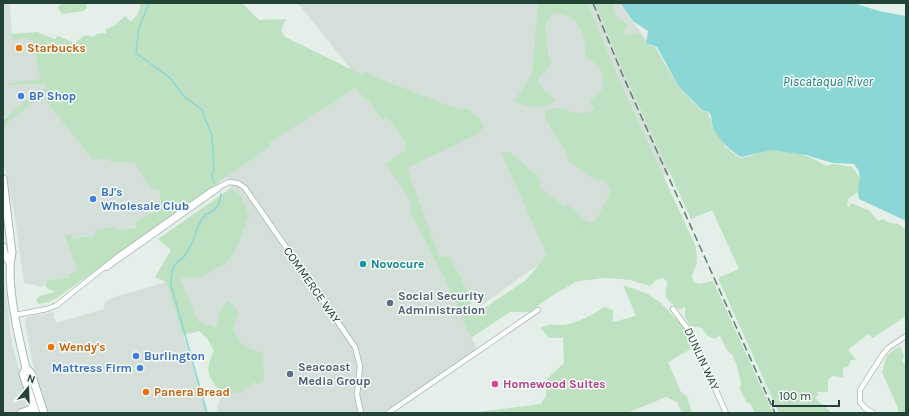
<svg xmlns="http://www.w3.org/2000/svg" width="909" height="416" font-family="Karla,sans-serif">
  <rect width="100%" height="100%" fill="#e5efe9"/>
  <g fill="#d3dfd8">
    <polygon points="3,3 10,3 12,40 29,38 35,45 36,61 38,61 40,80 8,83 8,85 44,84 47,87 33,94 7,116 3,116"/>
    <polygon points="298,3 619,3 718,137 479,307 438,257 401,166 417,152"/>
    <polygon points="355,88 364,100 367,99 382,120 387,117 406,143 405,150 386,164 411,202 411,213 446,282 477,349 415,392 381,413 216,413 221,394 240,392 254,381 248,348 239,342 233,328 228,300 220,311 216,327 198,321 178,277 198,277 228,262 237,248 249,215 241,196 231,188 227,176 269,146 268,143"/>
    <polygon points="42,96 92,159 109,159 134,162 159,190 162,207 136,222 137,226 117,231 116,227 96,236 64,238 79,270 70,277 46,281 42,287 24,283 14,212 4,165 3,127 6,127 7,123"/>
    <polygon points="3,270 12,344 31,413 3,413"/>
    <polygon points="166,282 208,413 49,413 32,361 25,322 27,317 53,312 56,323 104,309 105,302 112,298"/>
  </g>
  <g fill="#bde1c1">
    <polygon points="63,3 86,3 87,8 83,11 62,14 58,7"/>
    <path d="M141,3H242L259,20L286,19L281,30L285,37L363,75L366,72L371,73L372,76L460,110L465,108C472,112 482,118 483,127L479,133L407,168L439,257H450L472,301L469,309L480,311L526,280L547,255L501,152H510L540,179V188L565,207L568,204L588,223L595,222L608,197L611,189L604,180H597L568,161V156L545,117V111L556,108L580,114L595,110L590,102L603,88C605,72 600,65 586,58C586,43 582,20 566,15C562,13 557,14 553,14L545,25L548,55L552,61C547,72 543,72 537,81L545,92L553,97L555,101C546,108 523,109 515,100L532,75L538,3H587L620,82L696,247L697,263L692,276L693,282L701,284L713,281L773,413H755L750,403H747L740,389L741,383L737,366L733,356L727,350L720,336L714,339L707,335L702,328L690,326L685,317V307L679,310C667,299 662,299 668,282L663,278L656,280L650,286L633,281L567,207L632,280L606,278L578,281L553,295L529,312H510L471,338L446,282L411,213V202L386,164L405,150L406,143L387,117L382,120L367,99L365,100L355,88L269,143L270,146L57,298L49,302L39,304L36,300L40,296L55,292L48,289L45,285L46,281L70,277L69,274L78,270L64,236L71,234L72,238L95,236V231L116,226L117,231L136,227V222L162,207L159,190L151,188L134,162H111L109,159H92L42,96L7,123L6,127H3V120L7,116L33,94L47,87L44,84L8,85V83L40,79L33,42L29,38L12,40L11,34L37,32L55,39L58,36L75,43L85,35L94,37L96,34L106,33V29L114,26L125,16L131,22L138,14Z"/>
    <path d="M595,3H612L617,17L628,24L623,33L625,35L638,32L646,43L656,48L678,88L701,110L708,112L712,125L726,148L740,158C751,157 761,151 771,150C788,149 813,156 826,166L834,164L852,167L861,179L858,192L848,199L847,206L849,207L851,203L870,211L878,221L883,219L889,223L899,224L906,230V316L873,338L868,334L848,350L856,360H851L848,367L843,368V378C836,376 832,374 828,380V392H817L818,395L815,398L832,413H779L718,278L739,269L712,210L691,219L627,79Z"/>
    <path d="M231,188L241,196L249,215L237,248L228,262L198,278L179,277L198,321L216,327L220,311L228,300L239,313L233,328C240,346 245,347 263,353L264,380L258,384L254,382L240,393L221,394C209,375 203,373 214,351L207,338L199,331L183,335L166,282L155,277L171,250L158,239Z"/>
    <path d="M623,285L646,293L661,303L683,326L691,349L668,362L681,392L687,396L692,413H682L677,402L666,397L627,413H470L541,404L546,396L547,379L564,363L563,338H549L541,328C550,322 559,327 569,324C581,321 594,314 604,307L613,310V322L636,316Z"/>
    <polygon points="900,346 904,356 902,361 906,366 906,413 898,413 898,408 882,372 887,355"/>
  </g>
  <path fill="#8ad7d6" d="M620,3H854L879,11L906,16V221L859,199C855,185 866,178 854,164L833,163L806,155L772,150L741,157C729,150 716,138 712,124C711,119 712,116 709,112L702,110L679,87L657,47L646,43L648,31L633,21Z"/>
  <g fill="none" stroke-linecap="round" stroke-linejoin="round">
    <g stroke="#8ad7d6" stroke-width="1.5">
      <polyline points="149,3 139,28 136,53 170,78 184,96 202,110 212,136 214,171 211,174 214,183"/>
      <path d="M207,413L171,285C171,273 172,263 184,257L194,239L198,226L205,215L213,211L219,204L221,194"/>
    </g>
    <defs>
      <g id="street">
        <polyline points="106,268 218,189"/>
        <polyline points="673,309 690,332 726,413"/>
        <polyline points="15,315 47,309 57,305 117,257 209,192 229,182 238,183 245,188 355,347 360,366 357,395 361,413"/>
        <polyline points="388,413 538,310"/>
        <polyline points="873,413 865,408 860,402 860,390 883,354 888,348 906,336"/>
      </g>
      <g id="secondary">
        <path d="M3,179L12,253C5,281 19,339 26,368L31,373L44,413"/>
        <polyline points="3,247 4,253 10,263"/>
        <polyline points="26,368 23,374 36,413"/>
        <polyline points="21,413 34,408"/>
      </g>
    </defs>
    <use href="#street" stroke="#a7b8af" stroke-width="6"/>
    <use href="#secondary" stroke="#a3bcaf" stroke-width="9"/>
    <use href="#street" stroke="#fff" stroke-width="4.5"/>
    <use href="#secondary" stroke="#fff" stroke-width="7"/>
    <polyline stroke="#5d7e70" stroke-width="1.5" stroke-dasharray="8 4" stroke-linecap="butt" points="593,3 623,76 775,413"/>
  </g>
  <g fill="#e8710a" stroke="#f6fbf8" stroke-width="1.5">
    <circle cx="19" cy="48" r="4"/>
    <circle cx="51" cy="347" r="4"/>
    <circle cx="146" cy="392" r="4"/>
  </g>
  <g fill="#3f7fe0" stroke="#f6fbf8" stroke-width="1.5">
    <circle cx="21" cy="96" r="4"/>
    <circle cx="93" cy="199" r="4"/>
    <circle cx="136" cy="356" r="4"/>
    <circle cx="140" cy="368" r="4"/>
  </g>
  <circle fill="#0f9aa8" stroke="#f6fbf8" stroke-width="1.5" cx="363" cy="264" r="4"/>
  <g fill="#5c6f8a" stroke="#f6fbf8" stroke-width="1.5">
    <circle cx="390" cy="303" r="4"/>
    <circle cx="290" cy="374" r="4"/>
  </g>
  <circle fill="#d1479c" stroke="#f6fbf8" stroke-width="1.5" cx="495" cy="384" r="4"/>
  <g text-anchor="middle" stroke-width="3" stroke-linejoin="round" paint-order="stroke">
    <g font-size="12" font-weight="bold" fill="#c56008" stroke="#f6fbf8" text-anchor="start">
      <text x="27" y="52">Starbucks</text>
      <text x="59" y="351">Wendy's</text>
      <text x="154" y="396">Panera Bread</text>
    </g>
    <g font-size="12" font-weight="bold" fill="#366cbe" stroke="#f6fbf8" text-anchor="start">
      <text x="29" y="100">BP Shop</text>
      <text x="101" y="196">BJ's<tspan x="101" dy="14">Wholesale Club</tspan></text>
      <text x="144" y="360">Burlington</text>
      <text x="132" y="372" text-anchor="end">Mattress Firm</text>
    </g>
    <g font-size="12" font-weight="bold" fill="#0d838f" stroke="#f6fbf8" text-anchor="start">
      <text x="371" y="268">Novocure</text>
    </g>
    <g font-size="12" fill="#224335" stroke="#f6fbf8">
      <text transform="translate(312 285) rotate(55)" y="4">COMMERCE WAY</text>
      <text transform="translate(702 359) rotate(65)" y="4">DUNLIN WAY</text>
    </g>
    <g font-size="12" font-weight="bold" fill="#4e5e75" stroke="#f6fbf8" text-anchor="start">
      <text x="398" y="300">Social Security<tspan x="398" dy="14">Administration</tspan></text>
      <text x="298" y="371">Seacoast<tspan x="298" dy="14">Media Group</tspan></text>
    </g>
    <g font-size="12" font-weight="bold" fill="#b23c85" stroke="#f6fbf8" text-anchor="start">
      <text x="503" y="388">Homewood Suites</text>
    </g>
    <g font-size="13" font-style="italic" fill="#177e7e" stroke="#f6fbf8">
      <text x="828" y="86">Piscataqua River</text>
    </g>
  </g>
  <rect width="909" height="416" fill="none" stroke="#224335" stroke-width="8"/>
  <g transform="translate(28 388) rotate(19)" stroke="#f6fbf8" stroke-width="3" paint-order="stroke">
  <path d="M0-3L7 15L0 10L-7 15Z" fill="#224335"/>
  <text y="-6" font-size="11" font-weight="bold" text-anchor="middle" fill="#224335">N</text>
  </g>
  <path d="M773 400v6h66v-6" fill="none" stroke="#224335" stroke-width="2"/>
  <text x="779" y="400" font-size="12" fill="#224335" stroke="#f6fbf8" stroke-width="3" paint-order="stroke">100 m</text>
</svg>
